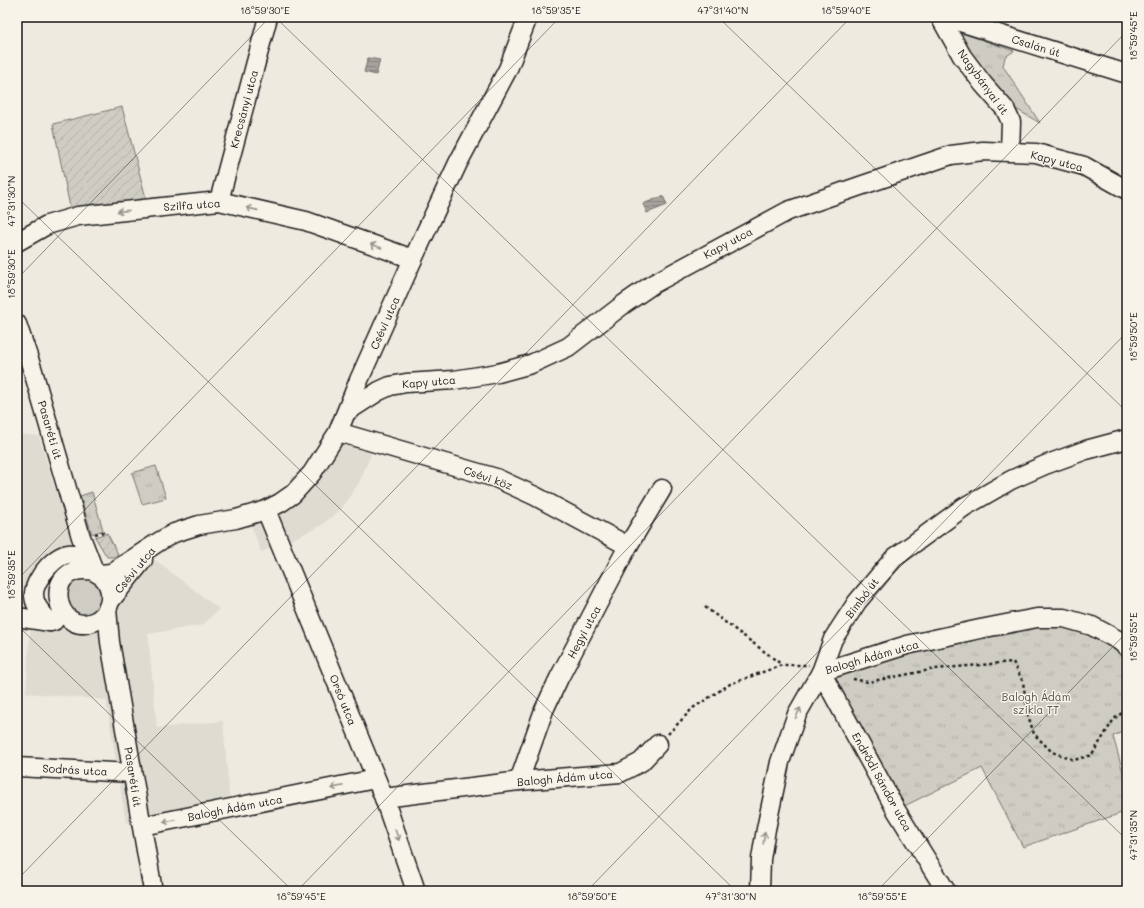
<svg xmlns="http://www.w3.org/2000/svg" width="1144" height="908" font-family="Mali,sans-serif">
  <defs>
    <pattern id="park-tufts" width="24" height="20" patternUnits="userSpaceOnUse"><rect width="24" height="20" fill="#cfccc3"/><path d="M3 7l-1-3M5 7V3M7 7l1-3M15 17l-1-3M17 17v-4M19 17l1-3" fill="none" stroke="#b1afa7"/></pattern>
    <pattern id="garden-furrows" width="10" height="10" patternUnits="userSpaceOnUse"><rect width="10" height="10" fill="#cfccc3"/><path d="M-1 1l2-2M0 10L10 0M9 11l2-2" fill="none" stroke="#b1afa7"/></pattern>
    <pattern id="water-rules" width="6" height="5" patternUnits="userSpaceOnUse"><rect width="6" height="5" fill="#a6a39d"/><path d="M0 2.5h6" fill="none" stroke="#86847f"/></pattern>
  </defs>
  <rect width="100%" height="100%" fill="#eeeae0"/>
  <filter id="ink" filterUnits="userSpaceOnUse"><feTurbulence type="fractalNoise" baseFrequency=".025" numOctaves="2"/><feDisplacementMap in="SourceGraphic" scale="8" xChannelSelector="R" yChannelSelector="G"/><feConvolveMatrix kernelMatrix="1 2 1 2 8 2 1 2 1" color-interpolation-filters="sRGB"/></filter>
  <g filter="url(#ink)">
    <g fill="#dedbd1">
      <polygon points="327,430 371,454 360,481 342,508 322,525 295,538 261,552 245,508 271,498 291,482 312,458"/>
      <polygon points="17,434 39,436 73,548 31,586 24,618 81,628 115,631 115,611 125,587 136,574 154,559 219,609 203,625 148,634 157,728 223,721 230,804 126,823 106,700 26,693 30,630 17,631"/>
    </g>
    <path fill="#cfccc3" stroke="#767470" d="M77,578L95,580L102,589L101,607C88,617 83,618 69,609C65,592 63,589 77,578Z"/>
    <g fill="url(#park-tufts)" stroke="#767470">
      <polygon points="956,31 1014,51 1005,57 1003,66 1040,123 1009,105 975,61"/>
      <polygon points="156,466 166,498 142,504 132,473"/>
      <polygon points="92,492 103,530 92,534 80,496"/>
      <polygon points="1064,618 1127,647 1127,730 1113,736 1127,787 1127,811 1023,847 982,768 896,810 821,672"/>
    </g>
    <g fill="url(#garden-furrows)" stroke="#767470">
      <polygon points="122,107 147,202 71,212 53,124"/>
      <polygon points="107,533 118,554 115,557 107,557 95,537"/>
    </g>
    <g fill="url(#water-rules)" stroke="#6f6d69">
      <polygon points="368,58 380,60 376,75 364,72"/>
      <polygon points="663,196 667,205 647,213 643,204"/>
    </g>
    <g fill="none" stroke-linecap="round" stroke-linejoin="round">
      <defs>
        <g id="minor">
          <polyline points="940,17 962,56 983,84 1005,109 1011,122 1010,151"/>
          <polyline points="944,17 1127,74"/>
          <polyline points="219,201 268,17"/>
          <polyline points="17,242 47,225 78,216 219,201 306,221 413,259"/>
          <polyline points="17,324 33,371 81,537 93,568"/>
          <polyline points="348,411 379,391 390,386 406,383 454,380 498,373 531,364 568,347 624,304 653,284 788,211 860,186 951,155 983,151 1036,153 1084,166 1127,190"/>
          <polyline points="338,432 496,478 535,496 628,546"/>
          <polyline points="266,510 384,798 416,891"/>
          <polyline points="100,574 111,573 160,541 174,533 199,525 236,519 266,510 280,503 293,494 312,473 338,432 359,380 413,259 458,163 508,69 528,17"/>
          <polyline points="111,600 143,560"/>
          <polyline points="107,609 110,642 153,891"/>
          <polyline points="17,617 50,622 54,621"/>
          <path d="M50,622C43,614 33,605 34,593C35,578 57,551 74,554C82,556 87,565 92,570C97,574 103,576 106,581C115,596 109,616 93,622C54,637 40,560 94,571"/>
          <polyline points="821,672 907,645 980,629 1037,618 1064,618 1092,626 1118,640 1127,647"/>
          <polyline points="821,672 896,810 946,891"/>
          <polyline points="17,767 132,773"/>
          <polyline points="519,781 544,710 559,678 628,546 662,489"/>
          <polyline points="384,798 519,781 620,773 641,762 658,744"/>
          <polyline points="142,826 375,779"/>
          <polyline points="760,891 761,859 766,829 780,762 797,714 821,672 833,639 857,602 894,558 964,507 1011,480 1045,465 1086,450 1127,439"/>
        </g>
      </defs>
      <use href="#minor" stroke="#1c1c1c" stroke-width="21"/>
      <g stroke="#1c1c1c" stroke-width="2.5" stroke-dasharray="3 3" stroke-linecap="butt">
        <polyline points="95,534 104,532"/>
        <polyline points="705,607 781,664"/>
        <polyline points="853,679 868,682 935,669 1013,662 1023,682 1028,715 1034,734 1052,752 1074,760 1092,755 1114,719 1127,709"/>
        <polyline points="668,734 693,708 730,684 782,665 809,665"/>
      </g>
      <use href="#minor" stroke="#f7f3e8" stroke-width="18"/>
    </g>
    <defs><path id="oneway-shaft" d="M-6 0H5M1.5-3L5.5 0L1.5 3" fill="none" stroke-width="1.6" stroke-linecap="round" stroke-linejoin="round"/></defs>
    <g stroke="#94928c">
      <use href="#oneway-shaft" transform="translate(252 209) rotate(-167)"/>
      <use href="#oneway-shaft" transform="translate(123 211) rotate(174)"/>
      <use href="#oneway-shaft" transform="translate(376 246) rotate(-160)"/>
      <use href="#oneway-shaft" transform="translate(798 713) rotate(-65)"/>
      <use href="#oneway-shaft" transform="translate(337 787) rotate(169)"/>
      <use href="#oneway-shaft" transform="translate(169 821) rotate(169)"/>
      <use href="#oneway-shaft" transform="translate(397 835) rotate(71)"/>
      <use href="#oneway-shaft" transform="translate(764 838) rotate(-82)"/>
    </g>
  </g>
  <path fill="none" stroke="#1c1c1c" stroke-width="1" stroke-opacity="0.45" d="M275,17L1127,840M718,17L1127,412M17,197L736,891M17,279L270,17M17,580L560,17M17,625L293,891M17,880L851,17M297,891L1127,31M587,891L1127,332M877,891L1127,632"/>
  <g text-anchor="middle" stroke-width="3" stroke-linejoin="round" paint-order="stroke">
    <g font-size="11" fill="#1c1c1c" stroke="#f7f3e8">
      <text transform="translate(1036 46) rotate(17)" y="4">Csalán út</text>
      <text transform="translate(983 82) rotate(54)" y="4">Nagybányai út</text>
      <text transform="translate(244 109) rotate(-75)" y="4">Krecsányi utca</text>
      <text transform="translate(1057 161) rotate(15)" y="4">Kapy utca</text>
      <text transform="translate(192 205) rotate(-4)" y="4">Szilfa utca</text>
      <text transform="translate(728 243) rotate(-28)" y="4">Kapy utca</text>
      <text transform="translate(385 323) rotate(-66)" y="4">Csévi utca</text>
      <text transform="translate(429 382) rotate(-5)" y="4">Kapy utca</text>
      <text transform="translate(50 430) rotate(74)" y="4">Pasaréti út</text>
      <text transform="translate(488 478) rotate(19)" y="4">Csévi köz</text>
      <text transform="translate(135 570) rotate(-50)" y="4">Csévi utca</text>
      <text transform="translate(862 598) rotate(-53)" y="4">Bimbó út</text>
      <text transform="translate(584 632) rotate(-62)" y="4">Hegyi utca</text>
      <text transform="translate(872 657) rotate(-16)" y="4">Balogh Ádám utca</text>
      <text transform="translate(343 700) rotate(68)" y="4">Orsó utca</text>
      <text transform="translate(75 770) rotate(3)" y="4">Sodrás utca</text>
      <text transform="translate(133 777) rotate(81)" y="4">Pasaréti út</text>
      <text transform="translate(565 778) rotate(-5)" y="4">Balogh Ádám utca</text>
      <text transform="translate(882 782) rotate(61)" y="4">Endrődi Sándor utca</text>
      <text transform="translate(235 808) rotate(-11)" y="4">Balogh Ádám utca</text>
    </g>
    <g font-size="11" fill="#52514e" stroke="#f7f3e8">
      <text x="1036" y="701">Balogh Ádám<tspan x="1036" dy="13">szikla TT</tspan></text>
    </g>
  </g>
  <rect width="1144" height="908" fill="none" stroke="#f7f3e8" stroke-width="44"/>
  <rect x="22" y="22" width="1100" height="864" fill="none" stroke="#1c1c1c" stroke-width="1.5"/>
  <g font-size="10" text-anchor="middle" fill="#1c1c1c">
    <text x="265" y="14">18°59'30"E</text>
    <text x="556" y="14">18°59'35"E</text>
    <text x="723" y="14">47°31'40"N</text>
    <text x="846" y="14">18°59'40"E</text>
    <text transform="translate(1133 36) rotate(-90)" y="4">18°59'45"E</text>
    <text transform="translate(11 201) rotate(-90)" y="4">47°31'30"N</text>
    <text transform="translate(11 274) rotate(-90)" y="4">18°59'30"E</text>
    <text transform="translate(1133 337) rotate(-90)" y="4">18°59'50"E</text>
    <text transform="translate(11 575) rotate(-90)" y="4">18°59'35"E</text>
    <text transform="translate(1133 637) rotate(-90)" y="4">18°59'55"E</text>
    <text transform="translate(1133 835) rotate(-90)" y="4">47°31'35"N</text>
    <text x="301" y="900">18°59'45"E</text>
    <text x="592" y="900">18°59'50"E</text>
    <text x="731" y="900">47°31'30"N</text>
    <text x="882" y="900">18°59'55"E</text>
  </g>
</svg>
